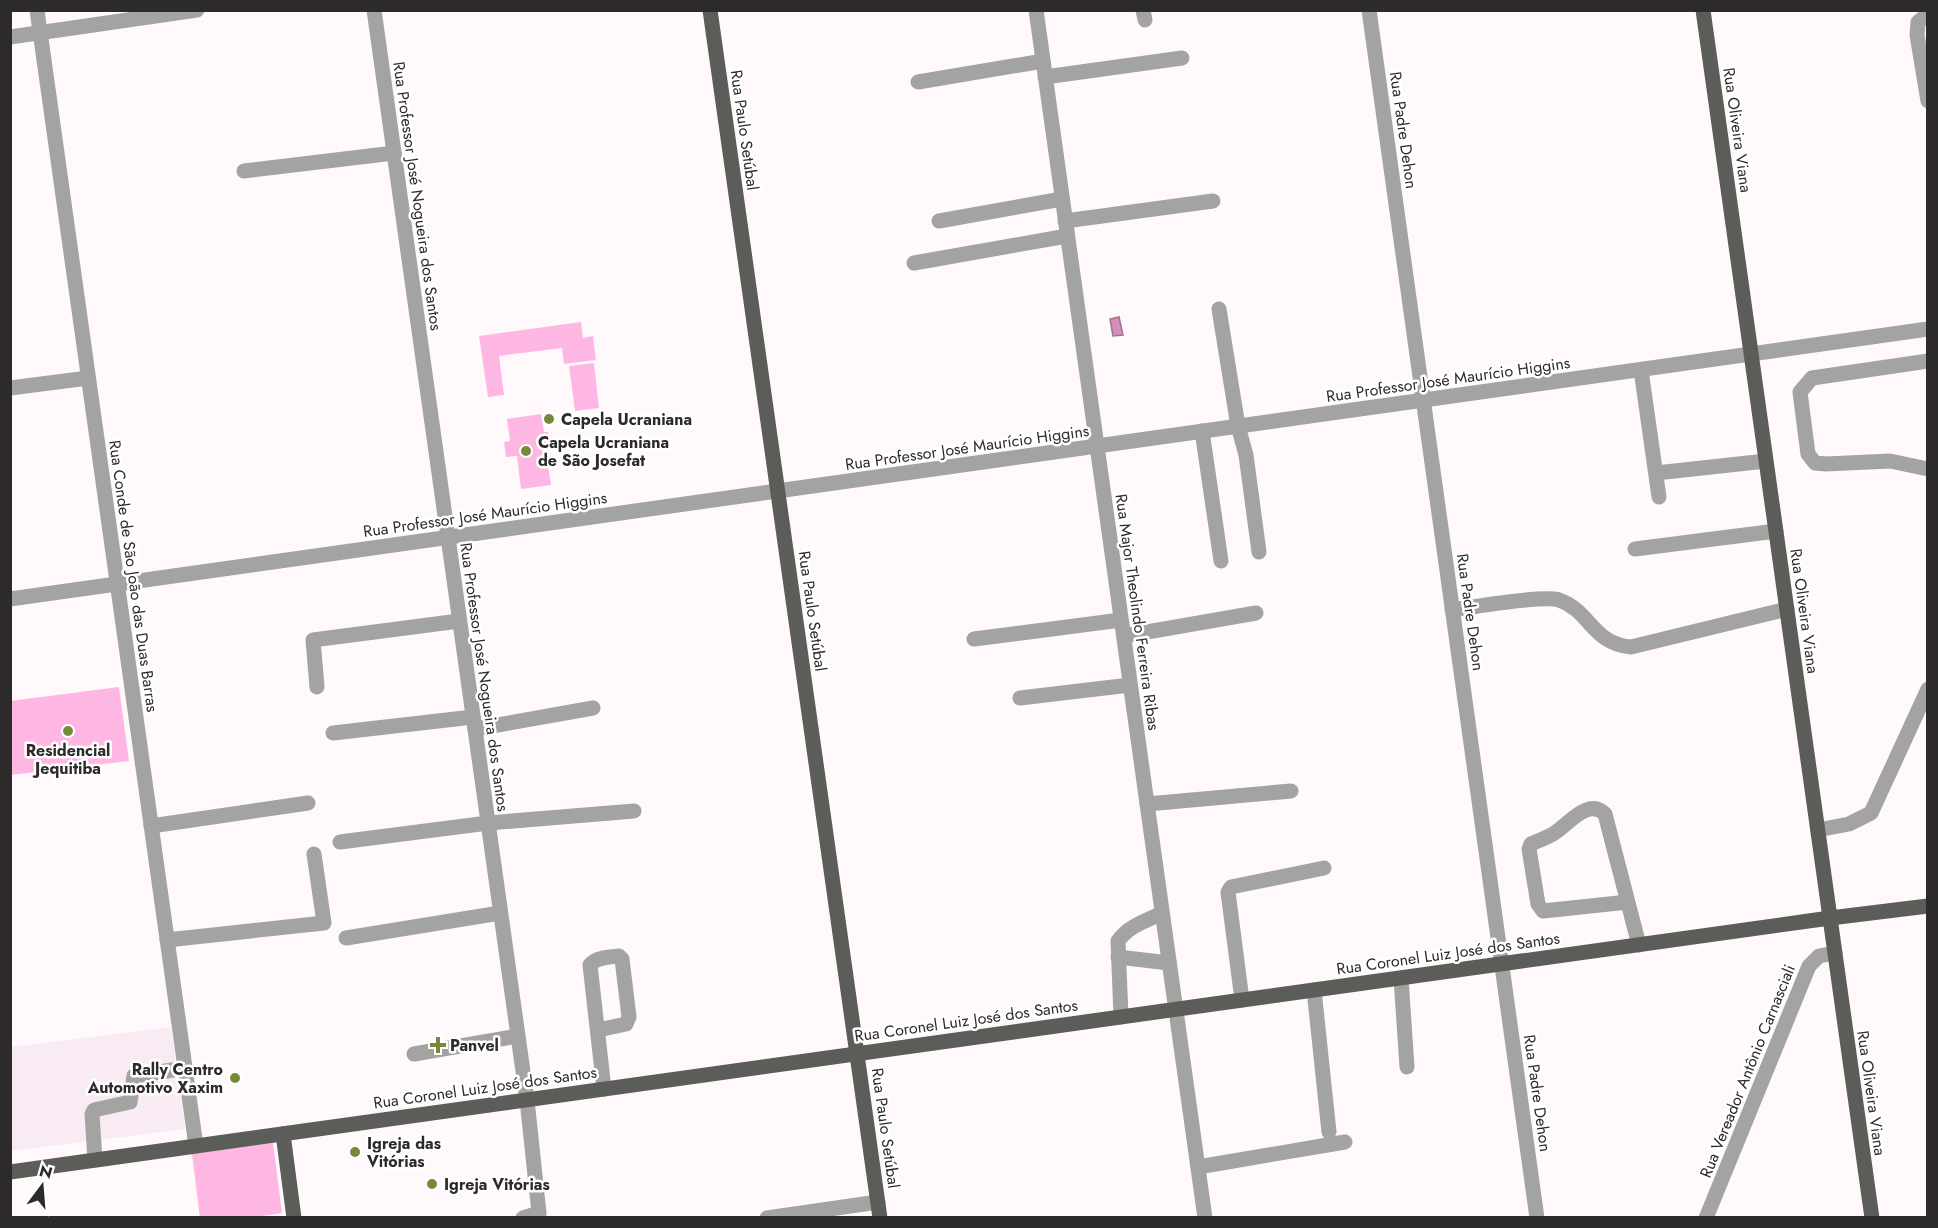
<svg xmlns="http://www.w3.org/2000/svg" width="1938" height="1228" font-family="Jost,sans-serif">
  <rect width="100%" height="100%" fill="#fff9fc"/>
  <polygon fill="#f9ebf3" points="171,1027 185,1129 11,1151 10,1047"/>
  <polygon fill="#d38fb9" stroke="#a1718e" stroke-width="1.5" points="1119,317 1123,335 1113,336 1110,319"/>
  <g fill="#feb7e2">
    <polygon points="581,322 583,338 593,336 596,360 564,364 562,348 499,356 504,395 488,397 479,336"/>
    <polygon points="594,363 599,408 575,411 569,366"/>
    <polygon points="541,414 544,432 548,432 550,446 545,447 551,485 521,489 517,456 506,457 504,442 510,441 507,419"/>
    <polygon points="119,687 129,761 10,775 10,701"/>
    <polygon points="273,1143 282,1213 249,1218 200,1218 192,1154"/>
  </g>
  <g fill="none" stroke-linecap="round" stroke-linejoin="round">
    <g stroke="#a3a4a1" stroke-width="15">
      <polyline points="37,10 196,1146"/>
      <polyline points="374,10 527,1100 539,1213 523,1218"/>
      <polyline points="1036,10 1205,1218"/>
      <polyline points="1143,10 1145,20"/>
      <polyline points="1369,10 1537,1218"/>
      <polyline points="1928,14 1918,22 1917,35 1928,101"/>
      <polyline points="10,37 197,10"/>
      <polyline points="1045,77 1182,58"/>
      <polyline points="918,82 1043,61"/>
      <polyline points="244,171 394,153"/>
      <polyline points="939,221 1062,199"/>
      <polyline points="1065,221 1213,201"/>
      <polyline points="914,263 1067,236"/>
      <polyline points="1219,309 1238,426 1246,455 1259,552"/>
      <polyline points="1928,361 1812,378 1800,392 1808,454 1815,463 1826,464 1890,461 1928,469"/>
      <polyline points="1641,370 1659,497"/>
      <polyline points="10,388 88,378"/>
      <polyline points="1202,431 1221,561"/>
      <polyline points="1656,473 1766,461"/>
      <polyline points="1635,549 1776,531"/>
      <polyline points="10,599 1928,329"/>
      <path d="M1452,610C1473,607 1543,595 1559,600C1591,611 1591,643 1631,647L1787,609"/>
      <polyline points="1124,636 1256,613"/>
      <polyline points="974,639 1121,620"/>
      <polyline points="317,687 313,640 459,621"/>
      <polyline points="1020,698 1130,685"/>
      <polyline points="475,729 593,708"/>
      <polyline points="333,733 473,717"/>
      <polyline points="1147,804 1291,791"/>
      <polyline points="151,826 308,803"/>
      <polyline points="1818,830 1849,824 1871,813 1928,689"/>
      <polyline points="340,842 488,823 634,811"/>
      <path d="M1628,902L1543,911L1538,904L1529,849L1531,844C1538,841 1546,838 1553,834C1568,825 1588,797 1605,814L1639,945"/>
      <polyline points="346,938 500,913"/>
      <polyline points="167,940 324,923 314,854"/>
      <polyline points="1118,957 1169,963"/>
      <polyline points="1401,978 1407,1067"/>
      <polyline points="1314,990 1329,1132"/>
      <polyline points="1242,1000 1228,892 1231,887 1324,868"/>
      <path d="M1121,1017L1118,941C1128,926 1146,921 1162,913"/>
      <path d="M598,1030L626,1024L629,1017L622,959L619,956C610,957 596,957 590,965L604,1089"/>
      <polyline points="414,1054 518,1036"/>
      <polyline points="95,1160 92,1114 94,1110 130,1102 134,1076 185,1068"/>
      <polyline points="1198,1167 1345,1142"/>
      <polyline points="767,1218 878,1202"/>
      <polyline points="1706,1218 1809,966 1819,956 1835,953"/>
    </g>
    <g stroke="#5c5d58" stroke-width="15">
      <polyline points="710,10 880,1218"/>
      <polyline points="1703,10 1872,1218"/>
      <polyline points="283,1134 294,1218"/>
      <polyline points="10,1172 1830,918 1928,906"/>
    </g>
  </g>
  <g fill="#768939" stroke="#fff" stroke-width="2">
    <circle cx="549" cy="419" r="6"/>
    <circle cx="526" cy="451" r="6"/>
    <circle cx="68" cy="731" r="6"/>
    <path d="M435 1036h6v6h6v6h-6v6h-6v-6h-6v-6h6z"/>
    <circle cx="235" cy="1078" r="6"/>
    <circle cx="355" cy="1152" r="6"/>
    <circle cx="432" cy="1184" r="6"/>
  </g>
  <g text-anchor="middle" stroke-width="5" stroke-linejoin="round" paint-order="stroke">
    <g font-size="16" fill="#2c2a2b" stroke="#fff">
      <text transform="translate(745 130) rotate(82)" y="6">Rua Paulo Setúbal</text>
      <text transform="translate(1404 130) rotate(82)" y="6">Rua Padre Dehon</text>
      <text transform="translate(1738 130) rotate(82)" y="6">Rua Oliveira Viana</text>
      <text transform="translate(418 196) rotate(82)" y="6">Rua Professor José Nogueira dos Santos</text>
      <text transform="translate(1448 379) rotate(-8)" y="6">Rua Professor José Maurício Higgins</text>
      <text transform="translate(967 447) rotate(-8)" y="6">Rua Professor José Maurício Higgins</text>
      <text transform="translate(485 514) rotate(-8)" y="6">Rua Professor José Maurício Higgins</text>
      <text transform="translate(134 576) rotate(82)" y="6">Rua Conde de São João das Duas Barras</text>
      <text transform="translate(813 611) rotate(82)" y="6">Rua Paulo Setúbal</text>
      <text transform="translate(1805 611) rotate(82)" y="6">Rua Oliveira Viana</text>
      <text transform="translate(1138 612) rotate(82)" y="6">Rua Major Theolindo Ferreira Ribas</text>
      <text transform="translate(1471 612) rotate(82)" y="6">Rua Padre Dehon</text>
      <text transform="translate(485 677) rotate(82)" y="6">Rua Professor José Nogueira dos Santos</text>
      <text transform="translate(1448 953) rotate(-8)" y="6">Rua Coronel Luiz José dos Santos</text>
      <text transform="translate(966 1020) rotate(-8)" y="6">Rua Coronel Luiz José dos Santos</text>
      <text transform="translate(1747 1071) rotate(-68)" y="6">Rua Vereador Antônio Carnasciali</text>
      <text transform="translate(485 1087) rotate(-8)" y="6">Rua Coronel Luiz José dos Santos</text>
      <text transform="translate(1538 1093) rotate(82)" y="6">Rua Padre Dehon</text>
      <text transform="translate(1872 1093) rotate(82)" y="6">Rua Oliveira Viana</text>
      <text transform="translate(886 1128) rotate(82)" y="6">Rua Paulo Setúbal</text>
    </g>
    <g font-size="16" font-weight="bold" fill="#2c2a2b" stroke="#fff" text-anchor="start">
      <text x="561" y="425">Capela Ucraniana</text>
      <text x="538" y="448">Capela Ucraniana<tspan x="538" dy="18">de São Josefat</tspan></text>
      <text x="68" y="756" text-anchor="middle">Residencial<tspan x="68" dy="18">Jequitiba</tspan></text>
      <text x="450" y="1051">Panvel</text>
      <text x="223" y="1075" text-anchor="end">Rally Centro<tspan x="223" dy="18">Automotivo Xaxim</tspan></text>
      <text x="367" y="1149">Igreja das<tspan x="367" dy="18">Vitórias</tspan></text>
      <text x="444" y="1190">Igreja Vitórias</text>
    </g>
  </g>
  <rect width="1938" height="1228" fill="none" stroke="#2c2a2b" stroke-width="24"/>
  <g transform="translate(42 1186) rotate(16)" stroke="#ffffff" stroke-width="4.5" paint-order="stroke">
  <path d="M0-4.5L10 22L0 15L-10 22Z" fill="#2c2a2b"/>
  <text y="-9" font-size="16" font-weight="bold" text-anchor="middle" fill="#2c2a2b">N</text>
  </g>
</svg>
